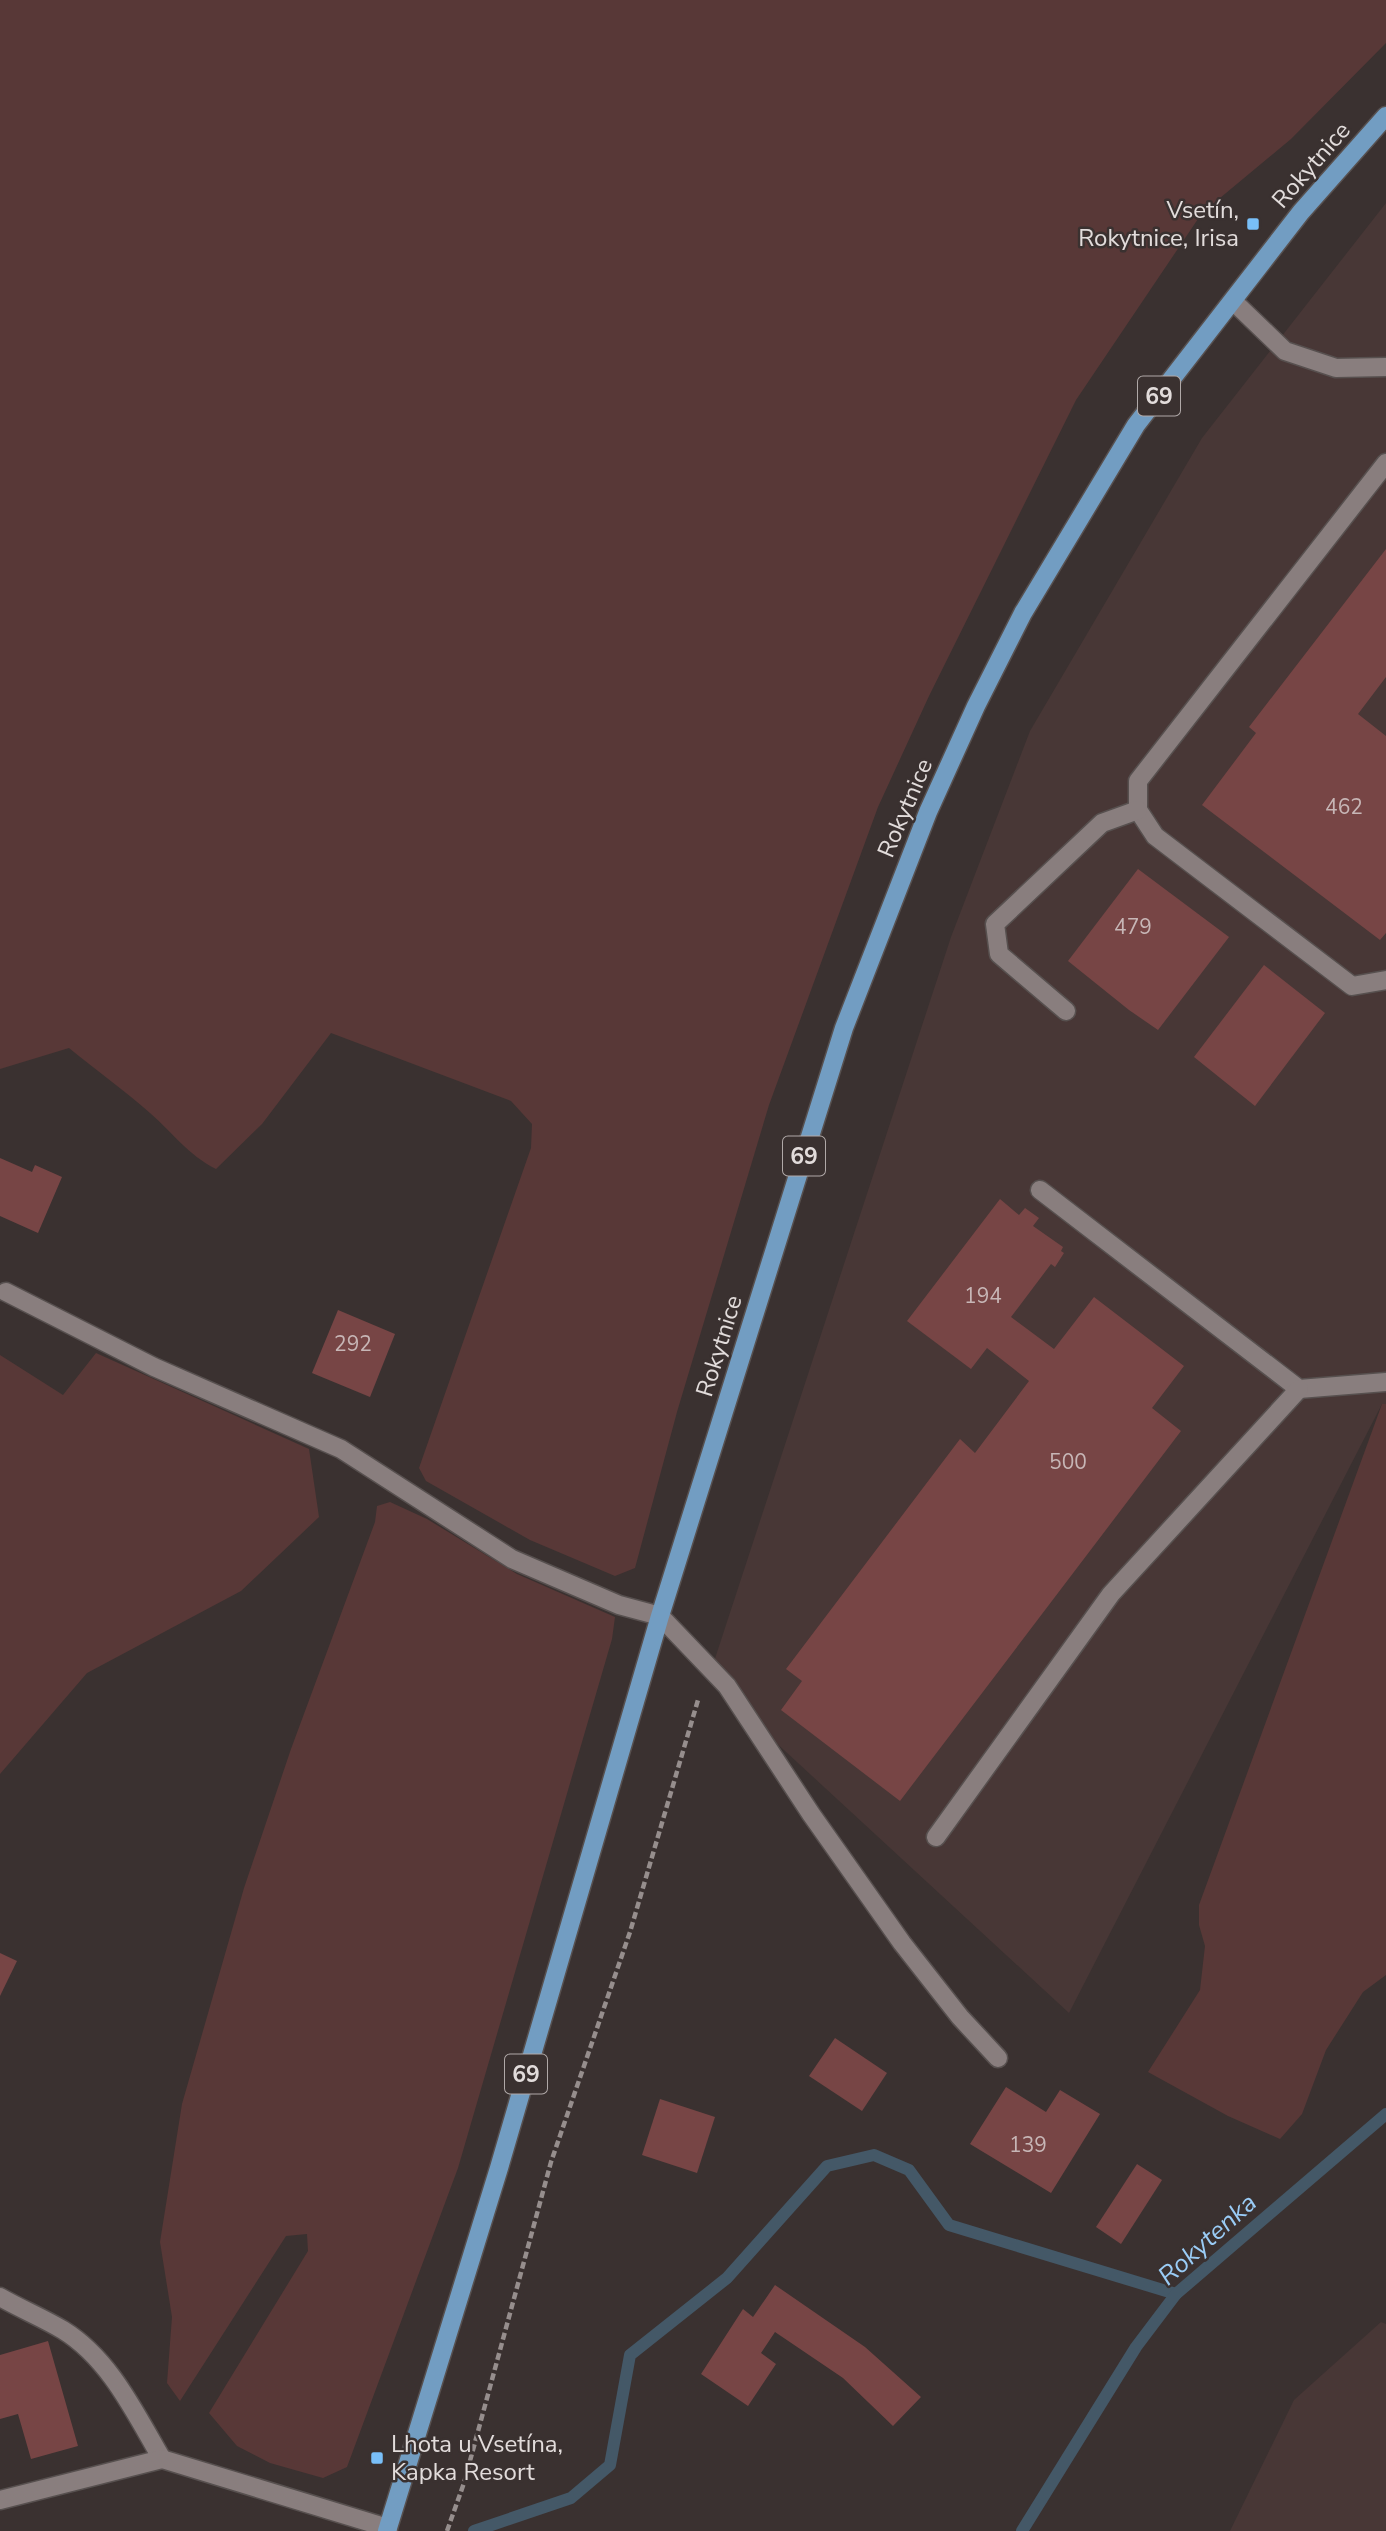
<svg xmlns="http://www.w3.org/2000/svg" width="1386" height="2531" font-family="'Nunito Sans',sans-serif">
  <rect width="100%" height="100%" fill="#3a3130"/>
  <g fill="#483736">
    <polygon points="1386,203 1386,1404 1382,1404 1069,2013 708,1680 951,937 1030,731 1202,438"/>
    <polygon points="1381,2322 1386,2324 1386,2531 1230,2531 1294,2400"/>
  </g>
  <g fill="#583837">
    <path d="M0,0H1386V43L1291,139L1202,213L1076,400L929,696L878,807L769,1105L677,1412L635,1568L615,1576L530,1540L426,1481L419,1468L531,1148L532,1124L511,1101L331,1033L262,1124L216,1169C187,1154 174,1134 150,1113C124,1090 96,1070 69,1048L0,1069Z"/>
    <polygon points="96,1353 309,1449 319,1517 241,1591 87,1673 0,1774 0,1355 63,1395"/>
    <polygon points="1382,1404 1386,1404 1386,1975 1363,1992 1326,2050 1302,2114 1280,2139 1228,2116 1148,2072 1200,1990 1205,1946 1199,1925 1199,1905"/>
    <polygon points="390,1502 427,1519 517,1574 615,1617 612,1639 458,2168 347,2467 323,2478 270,2463 237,2446 209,2413 308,2251 307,2234 286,2236 180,2401 167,2383 172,2317 160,2242 182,2104 244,1888 291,1749 375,1522 377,1506"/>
  </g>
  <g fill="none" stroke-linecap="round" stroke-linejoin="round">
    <g stroke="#445867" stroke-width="12">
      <polyline points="474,2531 571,2498 610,2465 630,2355 727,2278 827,2166 874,2155 909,2170 949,2225 1176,2294"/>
      <polyline points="1022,2531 1136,2347 1176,2294 1386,2114"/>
    </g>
  </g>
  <g fill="#774545">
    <polygon points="1386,549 1386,677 1358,714 1386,736 1386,933 1380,940 1202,805 1256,733 1249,727"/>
    <polygon points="1138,869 1229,937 1158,1030 1129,1010 1068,961"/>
    <polygon points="1264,965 1325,1013 1255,1106 1194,1057"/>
    <polygon points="0,1158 32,1172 35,1165 62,1177 38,1233 0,1216"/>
    <polygon points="1000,1199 1019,1215 1025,1208 1039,1218 1033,1226 1063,1247 1061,1251 1064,1253 1055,1267 1051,1264 1011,1317 1054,1349 1094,1297 1184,1366 1152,1408 1181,1431 900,1801 781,1710 802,1681 786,1669 960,1439 975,1453 1029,1381 987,1348 971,1369 907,1321"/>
    <polygon points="338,1310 395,1334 370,1397 312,1373"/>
    <polygon points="0,1953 17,1961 0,1996"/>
    <polygon points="835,2038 887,2073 862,2111 809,2076"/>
    <polygon points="1006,2087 1046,2112 1060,2090 1100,2114 1051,2193 970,2144"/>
    <polygon points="660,2099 715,2117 697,2173 642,2155"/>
    <polygon points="1137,2164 1162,2180 1121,2244 1096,2227"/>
    <polygon points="775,2285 865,2347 921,2397 893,2426 843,2378 775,2332 761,2353 776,2364 748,2406 701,2374 743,2309 753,2317"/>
    <polygon points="48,2341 78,2446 31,2459 18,2414 0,2419 0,2355"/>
  </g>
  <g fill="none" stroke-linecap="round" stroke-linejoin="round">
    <defs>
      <g id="minor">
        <polyline points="1233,301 1285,351 1336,368 1386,367"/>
        <polyline points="1386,463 1138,781 1138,810 1155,836 1352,986 1386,980"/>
        <polyline points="1066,1011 999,954 995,924 1102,823 1138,810"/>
        <polyline points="1040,1190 1299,1389 1386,1382"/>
        <polyline points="6,1292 154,1367 341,1449 512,1559 619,1605 660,1616 727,1686 811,1814 902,1943 960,2017 998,2058"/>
        <polyline points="936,1837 1111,1594 1299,1389"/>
        <path d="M0,2297C21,2309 43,2318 63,2330C110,2359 135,2413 162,2459"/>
        <polyline points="0,2500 162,2459 388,2528"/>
      </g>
      <polyline id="major" points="387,2531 499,2168 660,1616 844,1028 928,812 976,706 1023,613 1136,425 1301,212 1386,116"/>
    </defs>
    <use href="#minor" stroke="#57504f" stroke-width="21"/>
    <use href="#major" stroke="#57504f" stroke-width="21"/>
    <polyline stroke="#968e8d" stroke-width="4.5" stroke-dasharray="7 3.5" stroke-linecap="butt" points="447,2531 464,2483 551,2162 630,1932 698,1700"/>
    <use href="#minor" stroke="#897e7e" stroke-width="18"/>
    <use href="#major" stroke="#729dc2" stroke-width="18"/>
  </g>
  <g fill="#79bff8" stroke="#3a3130" stroke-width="2.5">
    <rect x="1246" y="217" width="14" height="14" rx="3.5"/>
    <rect x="370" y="2451" width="14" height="14" rx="3.5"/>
  </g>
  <g text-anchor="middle" stroke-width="5" stroke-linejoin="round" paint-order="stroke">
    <g font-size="21" fill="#c7b6b6">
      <text x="1344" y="814">462</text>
      <text x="1133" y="934">479</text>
      <text x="983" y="1303">194</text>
      <text x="353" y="1351">292</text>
      <text x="1068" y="1469">500</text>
      <text x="1028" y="2152">139</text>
    </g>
    <g fill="#3a3130" stroke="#b0a9a8" stroke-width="2">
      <rect x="1138" y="376.5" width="42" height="39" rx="5"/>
      <rect x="783" y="1136.5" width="42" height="39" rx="5"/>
      <rect x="505" y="2054.5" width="42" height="39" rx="5"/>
    </g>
    <g font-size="23" font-weight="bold" fill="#e2dcdb">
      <text x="1159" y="404">69</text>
      <text x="804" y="1164">69</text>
      <text x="526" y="2082">69</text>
    </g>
    <g font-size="24" fill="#e2dcdb" stroke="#3a3130">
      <text transform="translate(1311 165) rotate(-49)" y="8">Rokytnice</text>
      <text transform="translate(905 808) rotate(-67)" y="8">Rokytnice</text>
      <text transform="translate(719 1346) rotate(-73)" y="8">Rokytnice</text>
    </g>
    <g font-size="24" fill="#e2dcdb" stroke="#3a3130" text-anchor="end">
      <text x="1239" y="218">Vsetín,<tspan x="1239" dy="28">Rokytnice, Irisa</tspan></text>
      <text x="391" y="2452" text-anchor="start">Lhota u Vsetína,<tspan x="391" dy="28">Kapka Resort</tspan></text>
    </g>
    <g font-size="26" font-style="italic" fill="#9accf6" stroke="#3a3130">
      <text transform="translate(1207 2239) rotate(-42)" y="9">Rokytenka</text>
    </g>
  </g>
</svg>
